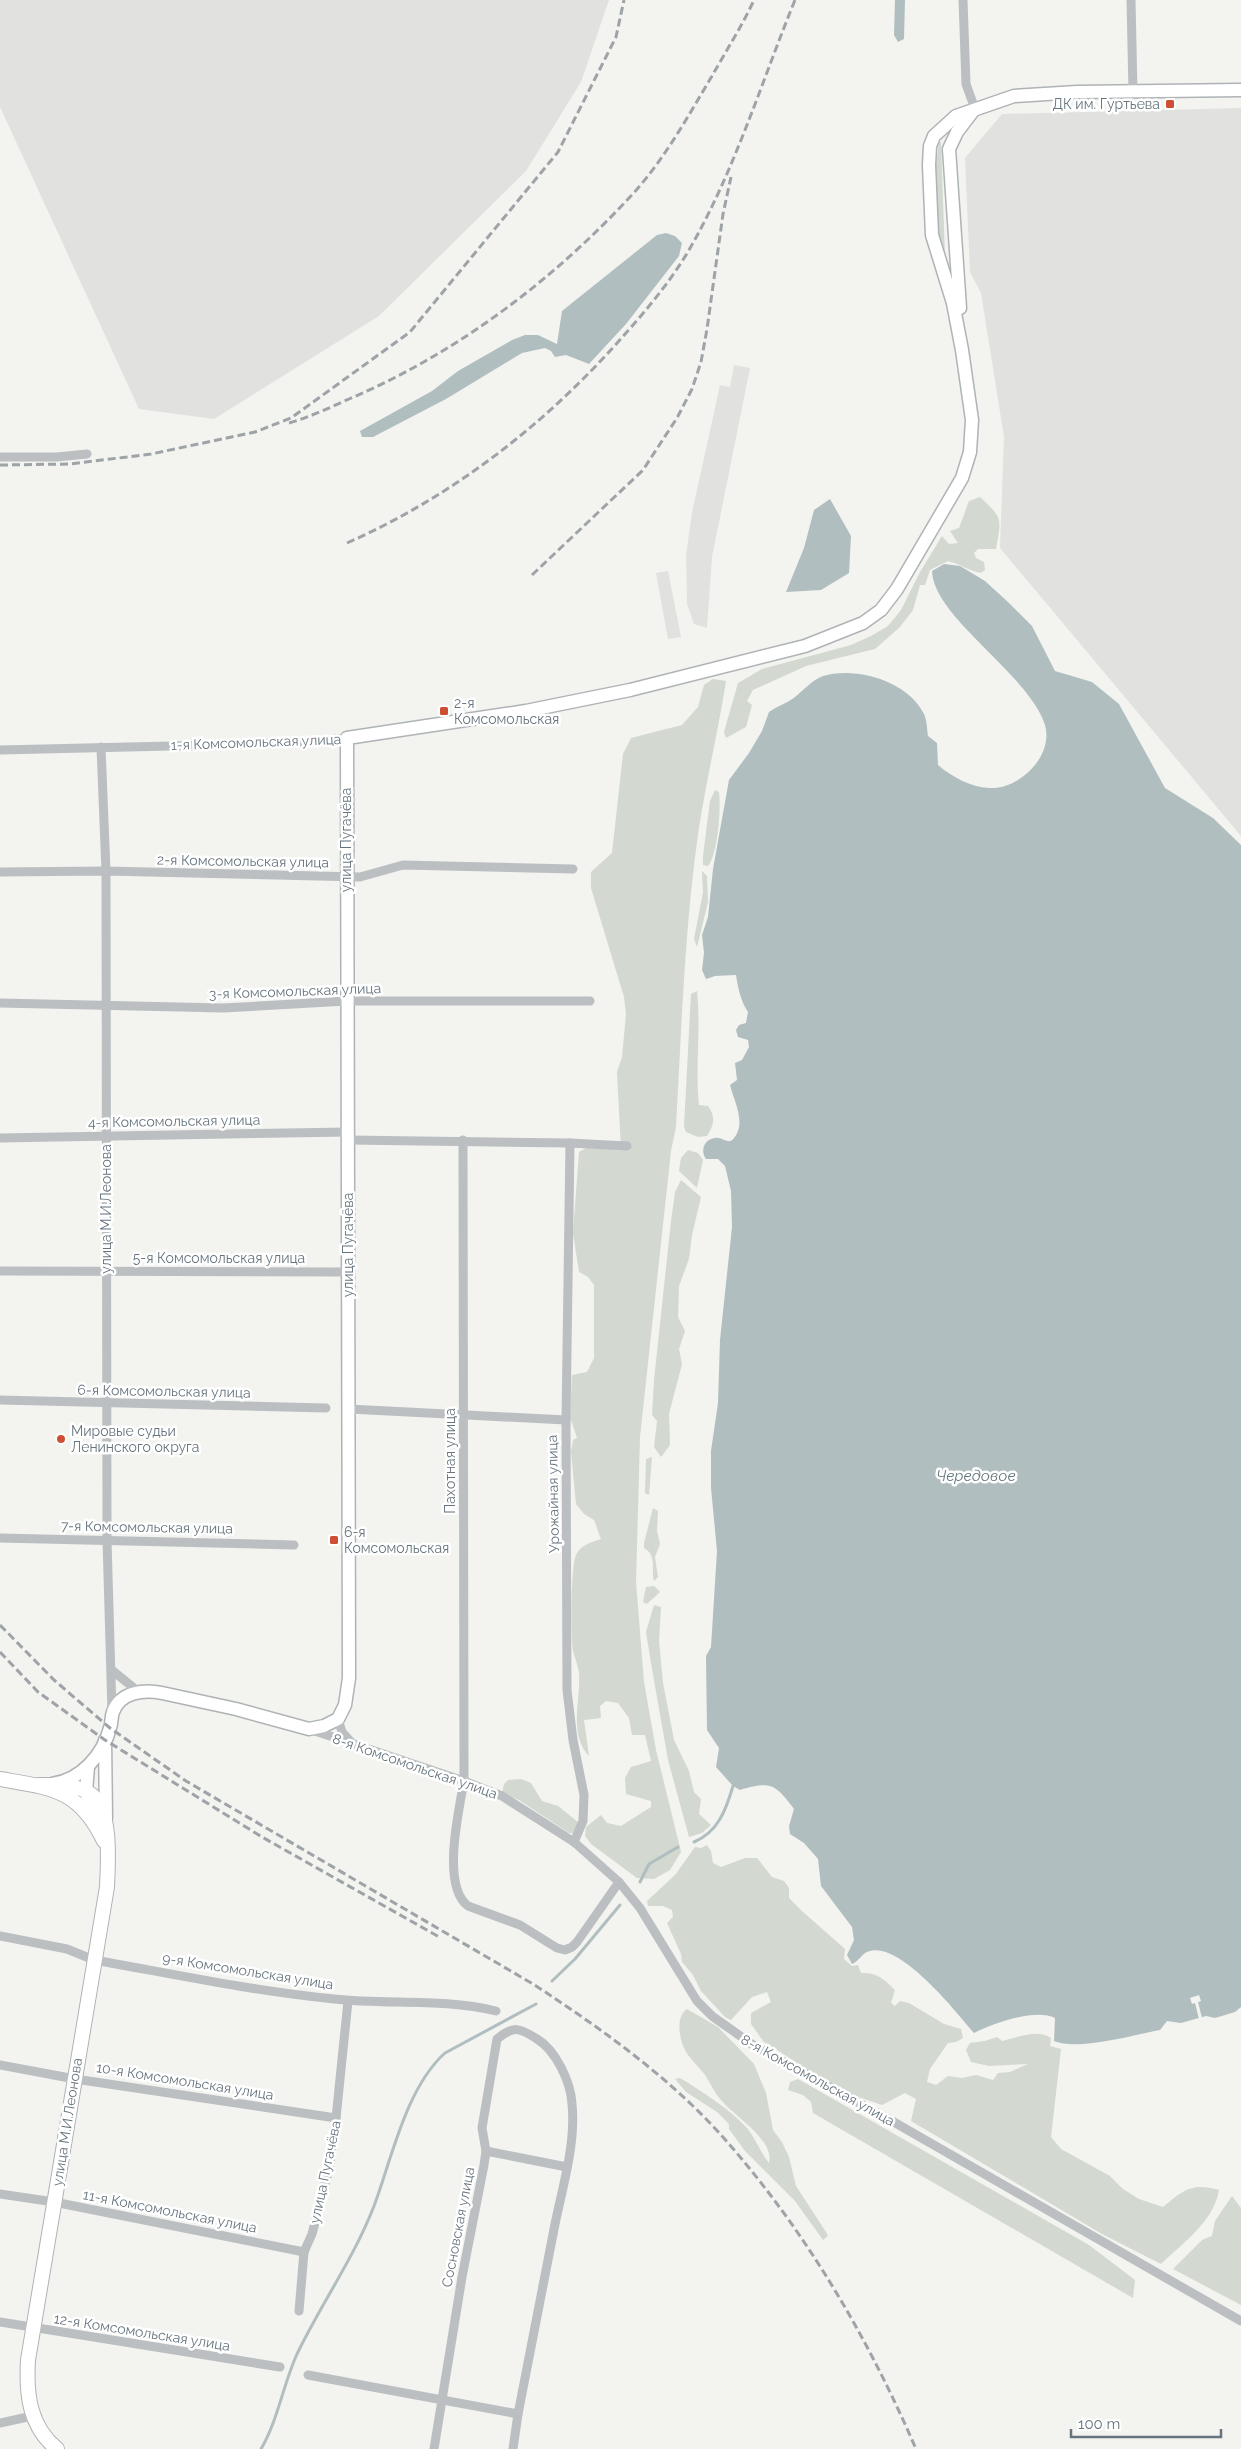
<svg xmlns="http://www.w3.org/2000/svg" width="1241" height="2449" font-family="Raleway,sans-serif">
  <rect width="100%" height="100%" fill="#f3f3f0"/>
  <g fill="#e1e2e0">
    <polygon points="0,0 609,0 581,82 526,171 379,316 214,419 139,409 0,107"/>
    <polygon points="1241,108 1241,836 1000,548 1004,437 981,293 970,272 965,158 1002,114"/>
    <polygon points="734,365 750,368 712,557 707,628 694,624 687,604 686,555 692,513 720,385 730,387"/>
    <polygon points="668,571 681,637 668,639 656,573"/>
  </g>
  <g fill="#d3d8d0">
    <polygon points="939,141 941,143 945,257 935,238 935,174"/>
    <path d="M980,497C1004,519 1001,519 996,549H978L974,553L976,558L984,562L985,570L981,573C969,571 960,564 948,561L930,570L925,585H920L913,610L900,627L875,649L806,666L753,690L747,701L752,705L746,727L726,738L724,732L738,683L762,669L851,645L871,636L888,626L901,610L920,572L942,536L949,544L958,543L950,531L959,528L969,501Z"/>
    <path d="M713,679L726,681C717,739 702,797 695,857C684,946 681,1037 676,1127L671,1151L640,1437L636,1582L644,1682L656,1750L681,1852L670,1870L654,1879L637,1878L591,1844L585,1836L586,1827L601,1815L607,1823L621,1826L651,1807V1801L626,1794L625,1778L631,1767L651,1761L645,1735H632L629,1718L618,1703L606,1701L600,1706L601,1718L584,1720L589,1756C568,1734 581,1699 579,1673C578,1666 575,1658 573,1651C571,1636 571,1572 575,1558C579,1545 590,1543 601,1539L594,1520L584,1514L576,1504L571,1452L573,1440L577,1438L570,1417L572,1375L587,1372L594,1358V1285L588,1277L579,1272L573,1233L579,1152L586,1148L621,1149L617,1072L622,1057L626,1014L624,997L591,888V872L612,853L623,754L631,738L682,725L698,707L704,685Z"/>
    <path d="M715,790L719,792C721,809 718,853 708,866L703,865V856L710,801Z"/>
    <polygon points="702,871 707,876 708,902 697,947 694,939 703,892"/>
    <path d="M697,991C701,1029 695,1068 699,1105L708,1106C716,1117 714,1125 707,1136L698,1137L686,1132L684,1127L691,994Z"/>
    <polygon points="688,1150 698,1153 703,1160 697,1188 679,1171 681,1158"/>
    <polygon points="681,1180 701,1197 692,1235 689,1259 679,1286 678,1317 685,1331 679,1349 682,1364 669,1414 670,1445 661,1457 654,1447 657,1421 652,1415 654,1380 671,1221 675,1192"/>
    <polygon points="652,1457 649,1495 645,1493 646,1459"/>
    <path d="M653,1508L658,1511L657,1531L660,1544L655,1557L658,1577L654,1581C651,1569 657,1555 644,1548V1543Z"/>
    <polygon points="654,1586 660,1592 647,1604 643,1602 646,1587"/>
    <polygon points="654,1605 661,1607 659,1641 663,1683 674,1740 689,1771 694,1792 701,1799 699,1814 711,1825 702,1833 689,1837 668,1760 651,1663 646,1632"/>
    <polygon points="521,1779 531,1783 542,1801 558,1806 578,1822 577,1829 574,1833 569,1833 519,1800 502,1793 504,1784 508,1780"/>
    <path d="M707,1845L711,1851L713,1863L721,1867L745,1858H757L772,1877L784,1881L789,1888V1898L803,1912L845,1949L844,1959L852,1966L858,1965L861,1973C877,1972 884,1979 895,1990L891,2003L895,2006L900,2001L909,2003L944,2024L961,2029L963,2038L956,2042L948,2043L930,2069L927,2082L936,2085L948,2076L962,2078L976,2075L993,2080L998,2073L1010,2072L1028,2064L989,2066L971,2062L966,2050L970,2043L985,2041L997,2037L1002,2041C1018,2038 1036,2028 1051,2038L1050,2046L1061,2049L1051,2137L1061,2149L1110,2176L1123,2189L1139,2199L1163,2207C1183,2190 1192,2182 1219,2190C1214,2221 1183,2243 1161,2264L1102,2234L911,2121L916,2099L905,2093L882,2105L841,2091L763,2041L751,2024V2013L771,2002L767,1992L752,1997L731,2020L725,2017L701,1991L693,1975L682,1962L681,1954L667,1923L673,1917L672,1910L663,1906H648L647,1901L675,1875L695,1847L701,1848Z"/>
    <path d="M687,2009L718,2027L754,2064L766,2093L773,2130L782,2142L789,2157L796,2186L826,2232L828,2236L823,2240L795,2201L745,2151L729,2129V2124L717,2112L686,2092L675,2079L680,2078C703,2092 728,2108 746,2127C753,2134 761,2153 769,2163C775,2140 734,2116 722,2101C715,2094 711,2084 705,2075C700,2068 693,2062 688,2055C680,2044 674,2018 687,2009Z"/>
    <polygon points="798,2079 1089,2245 1135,2280 1133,2298 813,2113 811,2102 803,2095 788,2090 790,2082"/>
    <polygon points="1232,2196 1241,2208 1241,2305 1173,2269 1202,2240 1212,2236 1215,2221"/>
  </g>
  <g fill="#b1bec0">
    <polygon points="895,0 905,0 904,39 898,42 894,35"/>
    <polygon points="666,233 675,236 682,243 679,256 626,324 589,364 566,355 555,357 551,351 545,348 522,353 446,399 373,437 362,437 360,431 432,391 458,371 512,340 525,335 538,335 557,344 562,311 657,235"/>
    <polygon points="830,499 851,536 849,573 821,590 786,592 804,548 814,510"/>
    <path d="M944,564L960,566L985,581L1008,602L1032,626L1055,671L1092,682L1119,704L1165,788L1213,818L1241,845V2007L1235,2012L1215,2018L1206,2016L1181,2023L1167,2021L1160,2030C1134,2035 1077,2051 1054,2041L1055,2018C1036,2008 993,2023 974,2033C956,2012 898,1938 867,1952C861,1955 858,1962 852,1964L847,1955L854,1940L852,1927L821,1886L818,1859L804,1843L790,1834L789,1826L794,1809C775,1784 771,1781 740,1790L733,1786L716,1767L719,1748L707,1730L706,1656L711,1647L717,1551L711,1488V1451L718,1403L720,1340L732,1227L731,1191L725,1166L718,1159H706C700,1151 704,1139 715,1138C721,1137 725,1142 731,1141C748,1126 735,1104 730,1085L737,1080L735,1063L742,1060L749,1047L748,1040L738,1037L736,1030L739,1025L746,1023L748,1012C741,1002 738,988 736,975L715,976L706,979L702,970L704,953L702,935L708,917L713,869L729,780L749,753L762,731L769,712C777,706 788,703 795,697C804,690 812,680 823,676C856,666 908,681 924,714C927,720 927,730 928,736L937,743L938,765C952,777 971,787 989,788C1019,790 1054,756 1045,725C1029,674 933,617 932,571Z"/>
  </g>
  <polygon fill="#f3f3f0" points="1199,1995 1201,2001 1198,2002 1202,2018 1199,2019 1195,2003 1192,2004 1190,1998"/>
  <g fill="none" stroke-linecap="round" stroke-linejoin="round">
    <g stroke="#b1bec0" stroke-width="3">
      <path d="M694,1842C718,1832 726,1810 733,1786"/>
      <polyline points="640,1882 649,1864 678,1847"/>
      <polyline points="552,1981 575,1959 620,1905"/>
      <path d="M261,2449C278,2420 283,2385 297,2354C321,2304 354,2258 374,2206C392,2158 406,2088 445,2053L536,2004"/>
    </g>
    <defs>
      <g id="secondary">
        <polyline points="960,308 949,149 957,132 973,111"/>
        <polyline points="105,1740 106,1818"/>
        <polyline points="88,1767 86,1792 95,1821"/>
        <path d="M52,1784C81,1780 103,1755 110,1728C112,1723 111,1717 113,1712C120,1692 144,1689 162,1693L236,1709L309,1729L324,1726L338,1719L345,1705L349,1678L347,738L526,711L630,690L805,646L863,623L881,610L897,589L962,478L970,452L972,420L962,350L953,303L932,235L929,165L930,146L934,136L956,116L1014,96L1077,92L1241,90"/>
      </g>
      <g id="primary">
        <path d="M0,1779C52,1788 79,1789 104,1841"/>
        <path d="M39,1785C56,1785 78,1784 92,1795C112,1811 108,1864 107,1887L28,2360C26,2394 29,2426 57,2449"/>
      </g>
    </defs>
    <use href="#secondary" stroke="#aeb3b6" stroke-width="15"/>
    <use href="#primary" stroke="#afb3b6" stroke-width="16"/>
    <g stroke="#bbbfc2" stroke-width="9">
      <polyline points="963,0 966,84 975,109"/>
      <polyline points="1131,0 1133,92"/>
      <polyline points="0,457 57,457 87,454"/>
      <polyline points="101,747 106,871 107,1540 112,1712"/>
      <polyline points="0,750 293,743 347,738"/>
      <polyline points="0,872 106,871 360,877 403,865 573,869"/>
      <polyline points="0,1003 223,1008 347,1001 590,1001"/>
      <polyline points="0,1138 348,1132"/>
      <polyline points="348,1140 570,1143 627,1146"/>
      <path d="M463,1140L464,1781C459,1810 441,1886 468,1906L520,1925L557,1948L565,1950L572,1947L577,1942L619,1882"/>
      <polyline points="570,1143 566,1420 567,1690 573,1740 584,1795 583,1821 574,1842"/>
      <polyline points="0,1271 349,1272"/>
      <polyline points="0,1400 326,1408"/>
      <polyline points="349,1409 566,1420"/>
      <polyline points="0,1538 294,1545"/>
      <polyline points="113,1671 140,1693"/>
      <polyline points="338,1719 342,1732 351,1742"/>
      <polyline points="312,1730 464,1781 502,1796 574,1842 619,1882 640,1908 697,2001 712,2016 753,2045 892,2121 1241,2321"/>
      <path d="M0,1936L67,1949L94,1960C173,1974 253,1991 334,1999C388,2005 443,1998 496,2011"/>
      <polyline points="0,2065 75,2079 336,2118"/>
      <polyline points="486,2151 567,2167"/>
      <polyline points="0,2194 54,2202 304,2252"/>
      <polyline points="299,2311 304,2252 312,2234 329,2169 336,2118 348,2001"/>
      <polyline points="0,2322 280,2367"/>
      <polyline points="308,2375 518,2414"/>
      <polyline points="0,2423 32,2416"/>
      <path d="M434,2449L462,2277L484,2165L486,2151L482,2128L497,2039C514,2025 520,2028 537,2039C556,2050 571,2083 572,2104C576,2143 563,2185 555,2224C543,2287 530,2350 518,2414L513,2449"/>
    </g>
    <use href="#secondary" stroke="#fff" stroke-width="12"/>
    <use href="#primary" stroke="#fff" stroke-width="14"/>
    <g stroke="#9da3a7" stroke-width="3" stroke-dasharray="8 4" stroke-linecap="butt">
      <path d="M289,423C310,417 329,408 349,399C455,354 551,282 629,198C663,162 687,118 712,76C726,51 742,26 754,0"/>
      <polyline points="0,465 70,464 151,454 255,432 291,418 410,332 558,152 616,37 624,0"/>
      <path d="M347,543C451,497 542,427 618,342C645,312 673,279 693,243C736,166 762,81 795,0"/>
      <polyline points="532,575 643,470 677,418 692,389 701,362 707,329 723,214 731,177"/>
      <path d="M0,1625L54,1680L110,1728L186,1781L533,1984C602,2029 675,2081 729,2144C808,2235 868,2338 916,2449"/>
      <polyline points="0,1652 38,1692 105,1740 262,1837 441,1938"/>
    </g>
  </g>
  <g fill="#ce4f35" stroke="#fff" stroke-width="2">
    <rect x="1165" y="99" width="10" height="10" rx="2.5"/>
    <rect x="439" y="706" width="10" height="10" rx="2.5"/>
    <circle cx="61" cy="1439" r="5"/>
    <rect x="329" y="1535" width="10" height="10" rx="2.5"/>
  </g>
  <g text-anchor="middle" stroke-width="5" stroke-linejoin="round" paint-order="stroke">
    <g font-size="14" fill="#66747e" stroke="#fff" text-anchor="start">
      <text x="1160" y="109" text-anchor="end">ДК им. Гуртьева</text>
      <text x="454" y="708">2-я<tspan x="454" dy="16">Комсомольская</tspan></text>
      <text x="71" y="1436">Мировые судьи<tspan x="71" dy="16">Ленинского округа</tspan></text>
      <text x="344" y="1537">6-я<tspan x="344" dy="16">Комсомольская</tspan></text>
    </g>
    <g font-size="14" fill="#66747e" stroke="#fff">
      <text transform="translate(256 742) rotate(-2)" y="5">1-я Комсомольская улица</text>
      <text transform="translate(346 840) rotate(-90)" y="5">улица Пугачёва</text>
      <text transform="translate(243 861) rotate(1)" y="5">2-я Комсомольская улица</text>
      <text transform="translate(295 991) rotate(-2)" y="5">3-я Комсомольская улица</text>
      <text transform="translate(174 1121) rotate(-1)" y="5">4-я Комсомольская улица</text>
      <text transform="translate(106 1209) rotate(-90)" y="5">улица М.И.Леонова</text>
      <text transform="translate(348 1245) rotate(-90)" y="5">улица Пугачёва</text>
      <text x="219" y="1263">5-я Комсомольская улица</text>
      <text transform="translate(164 1391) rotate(1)" y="5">6-я Комсомольская улица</text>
      <text transform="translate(450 1461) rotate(-90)" y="5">Пахотная улица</text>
      <text transform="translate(553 1494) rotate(-91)" y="5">Урожайная улица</text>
      <text transform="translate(147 1527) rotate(1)" y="5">7-я Комсомольская улица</text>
      <text transform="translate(415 1766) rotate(19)" y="5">8-я Комсомольская улица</text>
      <text transform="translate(248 1971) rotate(9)" y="5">9-я Комсомольская улица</text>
      <text transform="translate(818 2080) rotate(29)" y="5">8-я Комсомольская улица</text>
      <text transform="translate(185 2081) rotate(9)" y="5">10-я Комсомольская улица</text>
      <text transform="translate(67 2122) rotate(-81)" y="5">улица М.И.Леонова</text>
      <text transform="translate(325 2172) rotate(-78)" y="5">улица Пугачёва</text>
      <text transform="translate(170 2211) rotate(11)" y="5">11-я Комсомольская улица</text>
      <text transform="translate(458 2227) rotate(-79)" y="5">Сосновская улица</text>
      <text transform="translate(142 2332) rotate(9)" y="5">12-я Комсомольская улица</text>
    </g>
    <g font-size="15" font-style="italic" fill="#62767b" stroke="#fff">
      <text x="976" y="1481">Чередовое</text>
    </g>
  </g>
  <path d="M1071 2429v8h150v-8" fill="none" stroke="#66747e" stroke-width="2.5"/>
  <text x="1078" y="2429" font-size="15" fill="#66747e" stroke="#ffffff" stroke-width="4" paint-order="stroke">100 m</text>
</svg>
